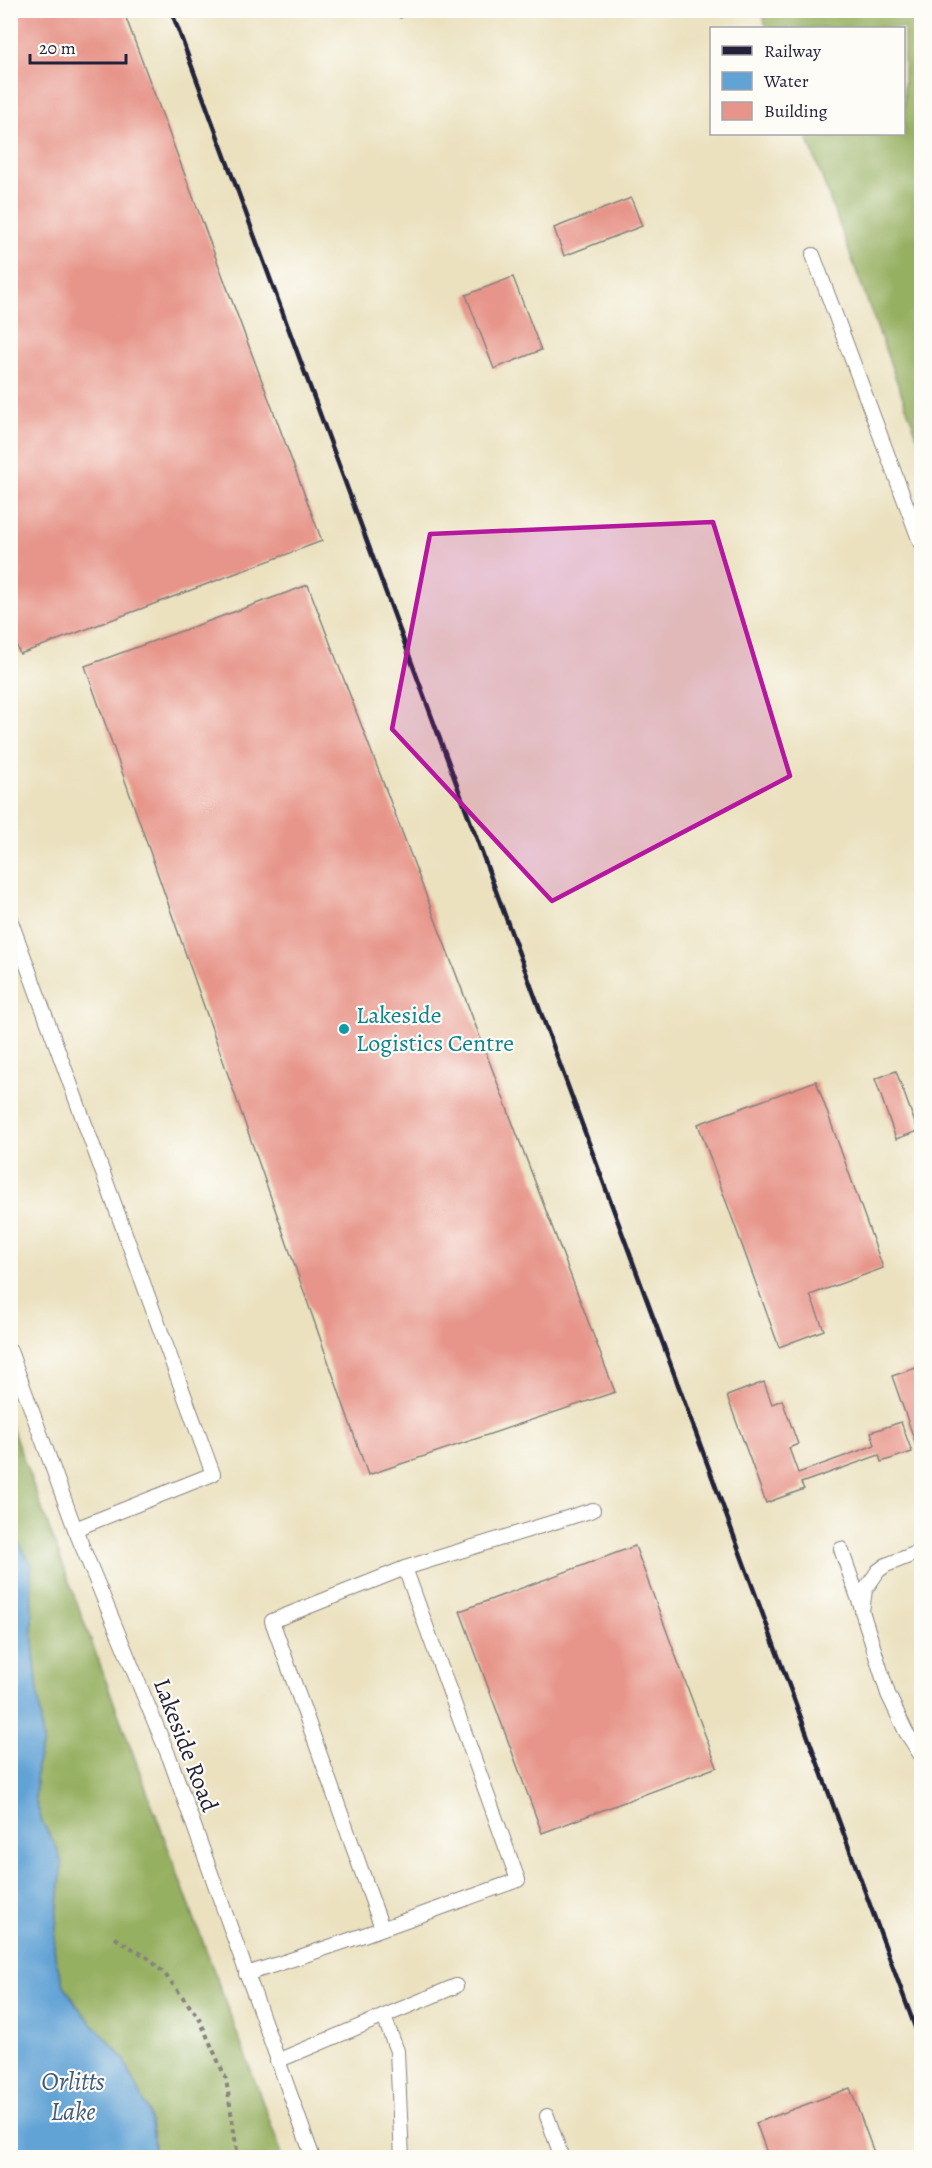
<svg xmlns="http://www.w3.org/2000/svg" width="932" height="2168" font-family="Alegreya,serif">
  <rect width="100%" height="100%" fill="#fdfcf7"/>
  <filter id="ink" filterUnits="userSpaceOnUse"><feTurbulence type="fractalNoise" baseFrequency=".0167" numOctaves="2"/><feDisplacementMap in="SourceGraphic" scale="12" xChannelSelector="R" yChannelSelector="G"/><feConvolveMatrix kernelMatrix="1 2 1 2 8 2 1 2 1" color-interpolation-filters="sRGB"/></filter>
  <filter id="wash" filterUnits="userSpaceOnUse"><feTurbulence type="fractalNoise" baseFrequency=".008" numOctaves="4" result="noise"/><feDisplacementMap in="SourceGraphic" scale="24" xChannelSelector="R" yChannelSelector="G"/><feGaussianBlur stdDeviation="1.35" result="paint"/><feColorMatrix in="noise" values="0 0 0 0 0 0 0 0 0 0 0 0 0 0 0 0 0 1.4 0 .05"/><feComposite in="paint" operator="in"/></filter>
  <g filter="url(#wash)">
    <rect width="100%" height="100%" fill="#ebe1bf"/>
    <g fill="#96b062" stroke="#5c694e" stroke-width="1.5">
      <polygon points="761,11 921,11 921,447 806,134 904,134 904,28 767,28"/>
      <polygon points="10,1423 283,2157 154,2157 153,2132 148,2111 124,2059 77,2006 64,1985 56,1962 54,1948 57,1848 42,1822 35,1799 37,1764 43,1742 32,1632 31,1564 11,1530"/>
    </g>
    <polygon fill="#62a3d5" stroke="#426288" stroke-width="1.5" points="11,1530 31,1564 32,1632 43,1742 37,1764 35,1799 42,1822 57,1848 62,1864 54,1948 56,1962 64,1985 77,2006 124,2059 148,2111 153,2132 154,2157 11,2157"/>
    <g id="blocks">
      <g fill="#e7958a">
        <polygon points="10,10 123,10 322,541 20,654 10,631"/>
        <polygon points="397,10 419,10 419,11 400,18"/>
        <polygon points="631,198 642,226 564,256 554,228"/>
        <polygon points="513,277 541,350 494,369 466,295"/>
        <polygon points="308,585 615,1392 368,1475 85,666"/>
        <polygon points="896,1071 918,1131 896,1139 875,1079"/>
        <polygon points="816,1081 883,1268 810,1295 824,1330 779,1347 698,1124"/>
        <polygon points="922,1366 922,1449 918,1450 892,1376"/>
        <polygon points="764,1382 772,1404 782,1400 798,1444 789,1448 798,1473 875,1445 871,1432 901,1422 912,1452 881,1462 879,1455 801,1483 804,1489 766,1503 727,1396"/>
        <polygon points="635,1546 717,1767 542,1833 460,1611"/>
        <polygon points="850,2088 876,2158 769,2158 756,2123"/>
      </g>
    </g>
  </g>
  <g filter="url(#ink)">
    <use href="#blocks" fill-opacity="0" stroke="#86827d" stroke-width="1.5"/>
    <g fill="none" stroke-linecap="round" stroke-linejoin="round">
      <defs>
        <g id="service">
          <polyline points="813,255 922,547"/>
          <polyline points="10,919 213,1474 75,1529"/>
          <polyline points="10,1351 75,1529 170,1759 313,2158"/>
          <polyline points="841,1549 861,1606"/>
          <polyline points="922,1551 886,1565 878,1571 865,1590 862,1611 888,1694 906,1732 922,1757"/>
          <polyline points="382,1928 272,1621 405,1568"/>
          <path d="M246,1974C338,1946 428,1912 518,1880L405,1568L593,1510"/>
          <polyline points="384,2017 397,2051 402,2158"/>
          <polyline points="277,2061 456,1986"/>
          <polyline points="547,2116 562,2158"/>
        </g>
      </defs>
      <use href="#service" stroke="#86827d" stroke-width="16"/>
      <polyline stroke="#86827d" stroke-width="4" stroke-dasharray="4.5 4.5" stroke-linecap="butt" points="115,1938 148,1958 164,1973 199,2018 226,2079 238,2158"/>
      <use href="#service" stroke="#fff" stroke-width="14"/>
      <polyline stroke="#22223b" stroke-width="4.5" points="171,10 922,2046"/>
    </g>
  </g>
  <path fill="#b5179e" fill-opacity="0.2" stroke="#b5179e" stroke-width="4.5" stroke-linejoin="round" d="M713,522L790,776L552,901L392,729L430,534Z"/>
  <circle fill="#0f9aa8" stroke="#fdfcf7" stroke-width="2" cx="344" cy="1029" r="6"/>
  <g text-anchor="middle" stroke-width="4.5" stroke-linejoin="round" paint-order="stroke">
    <g font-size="24" fill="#0d838f" stroke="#fdfcf7" text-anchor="start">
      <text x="356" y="1023">Lakeside<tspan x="356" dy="28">Logistics Centre</tspan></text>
    </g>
    <g font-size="24" fill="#22223b" stroke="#fdfcf7">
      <text transform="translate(186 1745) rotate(69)" y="8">Lakeside Road</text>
    </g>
    <g font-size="26" font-style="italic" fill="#3f5c80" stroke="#fdfcf7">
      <text x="73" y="2090">Orlitts<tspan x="73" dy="30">Lake</tspan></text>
    </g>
  </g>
  <rect width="932" height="2168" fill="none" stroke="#fdfcf7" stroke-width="36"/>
  <rect x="710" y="27" width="195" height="108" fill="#fdfcf7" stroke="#a5a5ac" stroke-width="1.5"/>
  <rect x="722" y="46" width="30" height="9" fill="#22223b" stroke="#a5a5ac" stroke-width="1.5"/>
  <text x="764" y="57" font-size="18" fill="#22223b">Railway</text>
  <rect x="722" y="72" width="30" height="18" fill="#62a3d5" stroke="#a5a5ac" stroke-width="1.5"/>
  <text x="764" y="87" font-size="18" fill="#22223b">Water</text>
  <rect x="722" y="102" width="30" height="18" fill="#e7958a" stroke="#a5a5ac" stroke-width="1.5"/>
  <text x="764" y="117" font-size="18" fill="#22223b">Building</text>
  <path d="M30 54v9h96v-9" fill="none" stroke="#22223b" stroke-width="3"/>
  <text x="39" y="54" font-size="18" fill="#22223b" stroke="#fdfcf7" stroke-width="4.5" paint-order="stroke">20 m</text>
</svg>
